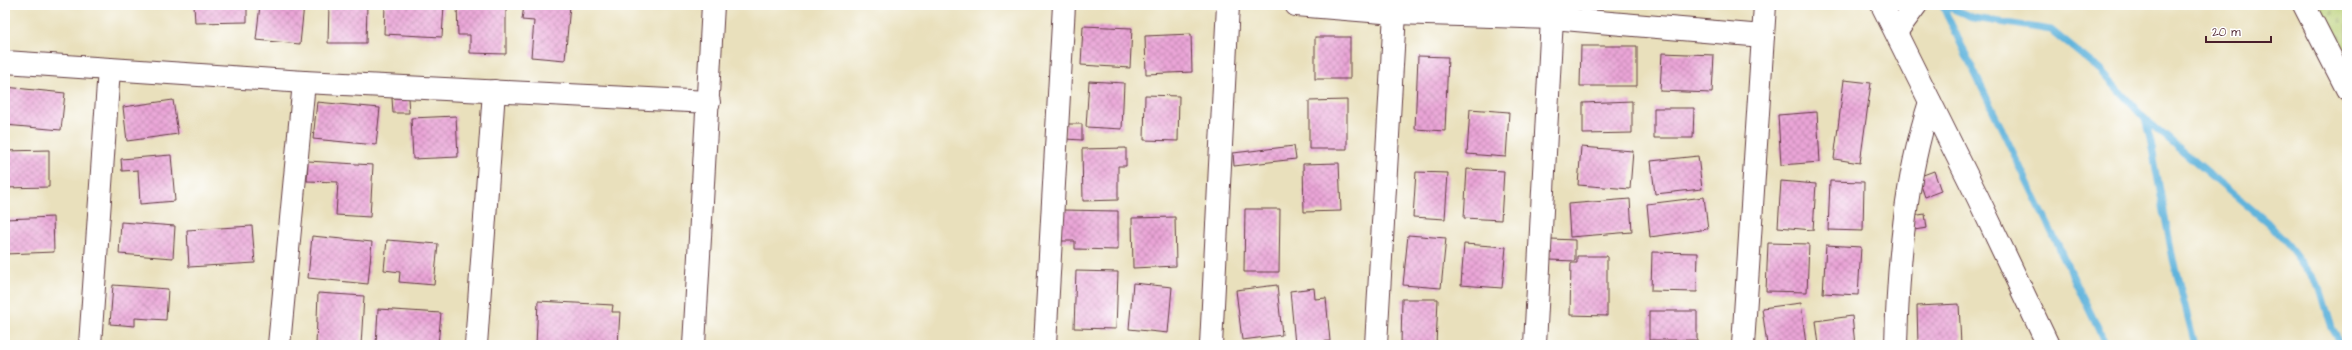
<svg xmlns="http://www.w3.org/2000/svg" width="2352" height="350" font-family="'Architects Daughter',sans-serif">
  <defs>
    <pattern id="cemetery-stones" width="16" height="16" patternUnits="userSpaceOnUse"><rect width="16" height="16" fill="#b7ce72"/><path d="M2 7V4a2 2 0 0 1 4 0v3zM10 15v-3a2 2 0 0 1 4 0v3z" fill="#9fb063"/></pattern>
    <pattern id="building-cross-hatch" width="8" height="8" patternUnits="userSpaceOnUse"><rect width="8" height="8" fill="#eaa5d7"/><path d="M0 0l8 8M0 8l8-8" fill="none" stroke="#c086af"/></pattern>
  </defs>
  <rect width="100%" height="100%" fill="#fff"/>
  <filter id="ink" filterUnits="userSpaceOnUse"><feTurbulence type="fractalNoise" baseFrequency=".025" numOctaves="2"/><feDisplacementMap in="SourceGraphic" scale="8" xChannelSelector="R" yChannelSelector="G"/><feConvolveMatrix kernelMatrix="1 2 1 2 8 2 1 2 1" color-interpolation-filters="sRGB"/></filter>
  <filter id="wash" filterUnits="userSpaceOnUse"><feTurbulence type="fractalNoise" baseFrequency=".012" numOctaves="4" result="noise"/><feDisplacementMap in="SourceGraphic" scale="16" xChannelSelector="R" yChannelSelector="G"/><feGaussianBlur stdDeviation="0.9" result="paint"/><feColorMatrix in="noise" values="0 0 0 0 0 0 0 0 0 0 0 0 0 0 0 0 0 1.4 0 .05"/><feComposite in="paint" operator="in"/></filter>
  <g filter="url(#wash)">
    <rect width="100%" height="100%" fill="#e9e0bc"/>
    <polygon fill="url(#cemetery-stones)" stroke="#80764e" points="2301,5 2347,5 2347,109"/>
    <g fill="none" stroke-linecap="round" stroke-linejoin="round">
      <g stroke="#60b4dc" stroke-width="7">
        <polyline points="1942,5 2106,345"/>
        <polyline points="1944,5 1974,18 2051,30 2100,70 2145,119 2151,143 2173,259 2195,345"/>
        <polyline points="2145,119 2268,223 2289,246 2320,288 2332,328 2342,345"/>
      </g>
    </g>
    <g id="blocks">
      <g fill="url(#building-cross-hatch)">
        <polygon points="194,5 247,5 247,22 195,23"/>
        <polygon points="260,5 304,5 300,44 256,40"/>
        <polygon points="329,5 367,5 366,43 328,43"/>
        <polygon points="385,5 444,5 442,37 384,34"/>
        <polygon points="457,5 506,5 506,54 470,53 470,35 458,35"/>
        <polygon points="524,5 570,5 565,60 531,57 534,21 522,20"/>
        <polygon points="1083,26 1132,28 1130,68 1081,65"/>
        <polygon points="1191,34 1192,72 1146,74 1145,36"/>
        <rect x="1315" y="37" width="35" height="42"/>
        <polygon points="1581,46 1637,46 1637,86 1580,86"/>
        <polygon points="1662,53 1714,55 1712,93 1660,91"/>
        <polygon points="1418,56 1448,57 1445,131 1415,129"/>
        <polygon points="1844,80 1871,83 1860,163 1834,159"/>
        <polygon points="1089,81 1124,83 1122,129 1086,127"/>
        <polygon points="5,87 65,93 61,130 5,125"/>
        <polygon points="1145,95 1179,96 1178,141 1144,140"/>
        <polygon points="392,98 408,98 409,113 393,113"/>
        <polygon points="173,100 178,134 127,141 123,107"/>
        <polygon points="1347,100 1347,149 1309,149 1309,101"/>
        <polygon points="1632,101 1632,133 1583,134 1583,103"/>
        <polygon points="317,102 380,108 376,145 313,139"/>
        <polygon points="1654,108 1694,108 1693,138 1654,138"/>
        <polygon points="1470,109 1509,112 1506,157 1467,154"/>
        <polygon points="1817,112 1820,162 1781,165 1778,115"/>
        <polygon points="456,116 458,157 413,159 411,118"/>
        <polygon points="1065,124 1082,124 1082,140 1065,139"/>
        <polygon points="1294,146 1296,159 1234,166 1233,153"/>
        <polygon points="1581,147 1633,151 1630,189 1578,185"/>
        <polygon points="1126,148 1126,166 1118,166 1118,200 1083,201 1082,149"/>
        <polygon points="49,150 49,187 5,188 5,151"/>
        <polygon points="171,155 175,201 140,204 138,170 122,171 121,159"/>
        <polygon points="1698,156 1702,189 1655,194 1651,161"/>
        <polygon points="308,161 373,165 370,217 336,215 338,182 307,181"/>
        <polygon points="1339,163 1341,211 1304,212 1303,164"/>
        <polygon points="1467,169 1504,171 1501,220 1464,218"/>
        <polygon points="1934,171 1941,191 1925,197 1918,177"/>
        <polygon points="1416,172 1448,173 1445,219 1413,217"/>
        <polygon points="1781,181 1816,184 1813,230 1778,227"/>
        <polygon points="1830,181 1864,182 1863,231 1828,230"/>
        <polygon points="1704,197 1708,229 1650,237 1647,204"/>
        <polygon points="1630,199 1632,232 1570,237 1568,204"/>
        <polygon points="1245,209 1280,209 1279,272 1244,272"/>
        <polygon points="1061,210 1118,211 1118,250 1075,249 1075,241 1060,241"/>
        <polygon points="1925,214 1927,228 1914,230 1912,216"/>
        <polygon points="53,217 54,252 5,254 5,219"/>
        <polygon points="1175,217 1176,266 1133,268 1132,218"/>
        <polygon points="121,222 175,226 173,258 119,254"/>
        <polygon points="252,226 255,263 189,267 187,230"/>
        <polygon points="1408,235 1446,238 1441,288 1403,285"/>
        <polygon points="312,236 372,242 368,284 308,278"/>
        <polygon points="1551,239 1575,240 1575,261 1550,260"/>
        <polygon points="387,240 438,244 434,285 399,282 400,272 384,270"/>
        <polygon points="1768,243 1809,244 1807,292 1766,291"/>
        <polygon points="1464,244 1506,247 1502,288 1461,285"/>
        <polygon points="1826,245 1861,247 1858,295 1823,293"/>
        <polygon points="1652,252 1698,253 1697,292 1651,291"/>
        <polygon points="1577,256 1607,256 1607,316 1570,315 1571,263 1577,263"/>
        <polygon points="1076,271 1118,272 1116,329 1074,328"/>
        <polygon points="1133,283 1172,287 1168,333 1129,329"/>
        <polygon points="113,285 168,289 166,320 135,318 135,326 110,324"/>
        <polygon points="1277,285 1282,335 1242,340 1236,290"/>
        <polygon points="1314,288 1315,299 1326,298 1330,341 1295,344 1290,291"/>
        <polygon points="318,293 364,296 361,345 316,345"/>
        <polygon points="1402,299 1438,299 1436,345 1401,345"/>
        <polygon points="538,301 613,305 612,312 620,312 618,345 536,345"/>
        <polygon points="1801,303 1806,345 1767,345 1762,308"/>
        <polygon points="1959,304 1961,345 1918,345 1917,306"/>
        <polygon points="378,309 441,313 438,345 376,345"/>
        <rect x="1649" y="311" width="48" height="29"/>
        <polygon points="1852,316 1855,345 1819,345 1816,321"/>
        <polygon points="1079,341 1108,344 1108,345 1078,345"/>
      </g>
    </g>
  </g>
  <g filter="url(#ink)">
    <use href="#blocks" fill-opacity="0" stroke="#623c41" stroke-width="1"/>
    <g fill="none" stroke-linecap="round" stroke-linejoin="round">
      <defs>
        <g id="minor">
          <polyline points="1296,5 1395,13 1552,18 1763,36"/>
          <polyline points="1882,5 1978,198 2048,345"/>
          <polyline points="2304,5 2347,89"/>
          <polyline points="1896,32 1916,5"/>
          <polyline points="5,62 304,82 709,102"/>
          <polyline points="90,345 109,69"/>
          <polyline points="279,345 304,82"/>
          <polyline points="476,345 494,91"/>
          <polyline points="694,345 713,5"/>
          <polyline points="1045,345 1064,5"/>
          <polyline points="1211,345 1228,5"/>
          <polyline points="1376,345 1395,13"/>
          <polyline points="1535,345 1552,18"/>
          <polyline points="1743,345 1765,5"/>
          <path d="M1896,345C1898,264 1905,179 1930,102"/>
        </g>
      </defs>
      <use href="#minor" stroke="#623c41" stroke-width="24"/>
      <use href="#minor" stroke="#fff" stroke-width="22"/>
    </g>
  </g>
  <rect width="2352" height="350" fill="none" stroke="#fff" stroke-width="20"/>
  <path d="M2206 36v6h65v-6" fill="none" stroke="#4a1f2b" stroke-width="2"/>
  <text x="2212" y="36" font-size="12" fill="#4a1f2b" stroke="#ffffff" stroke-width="3" paint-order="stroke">20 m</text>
</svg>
